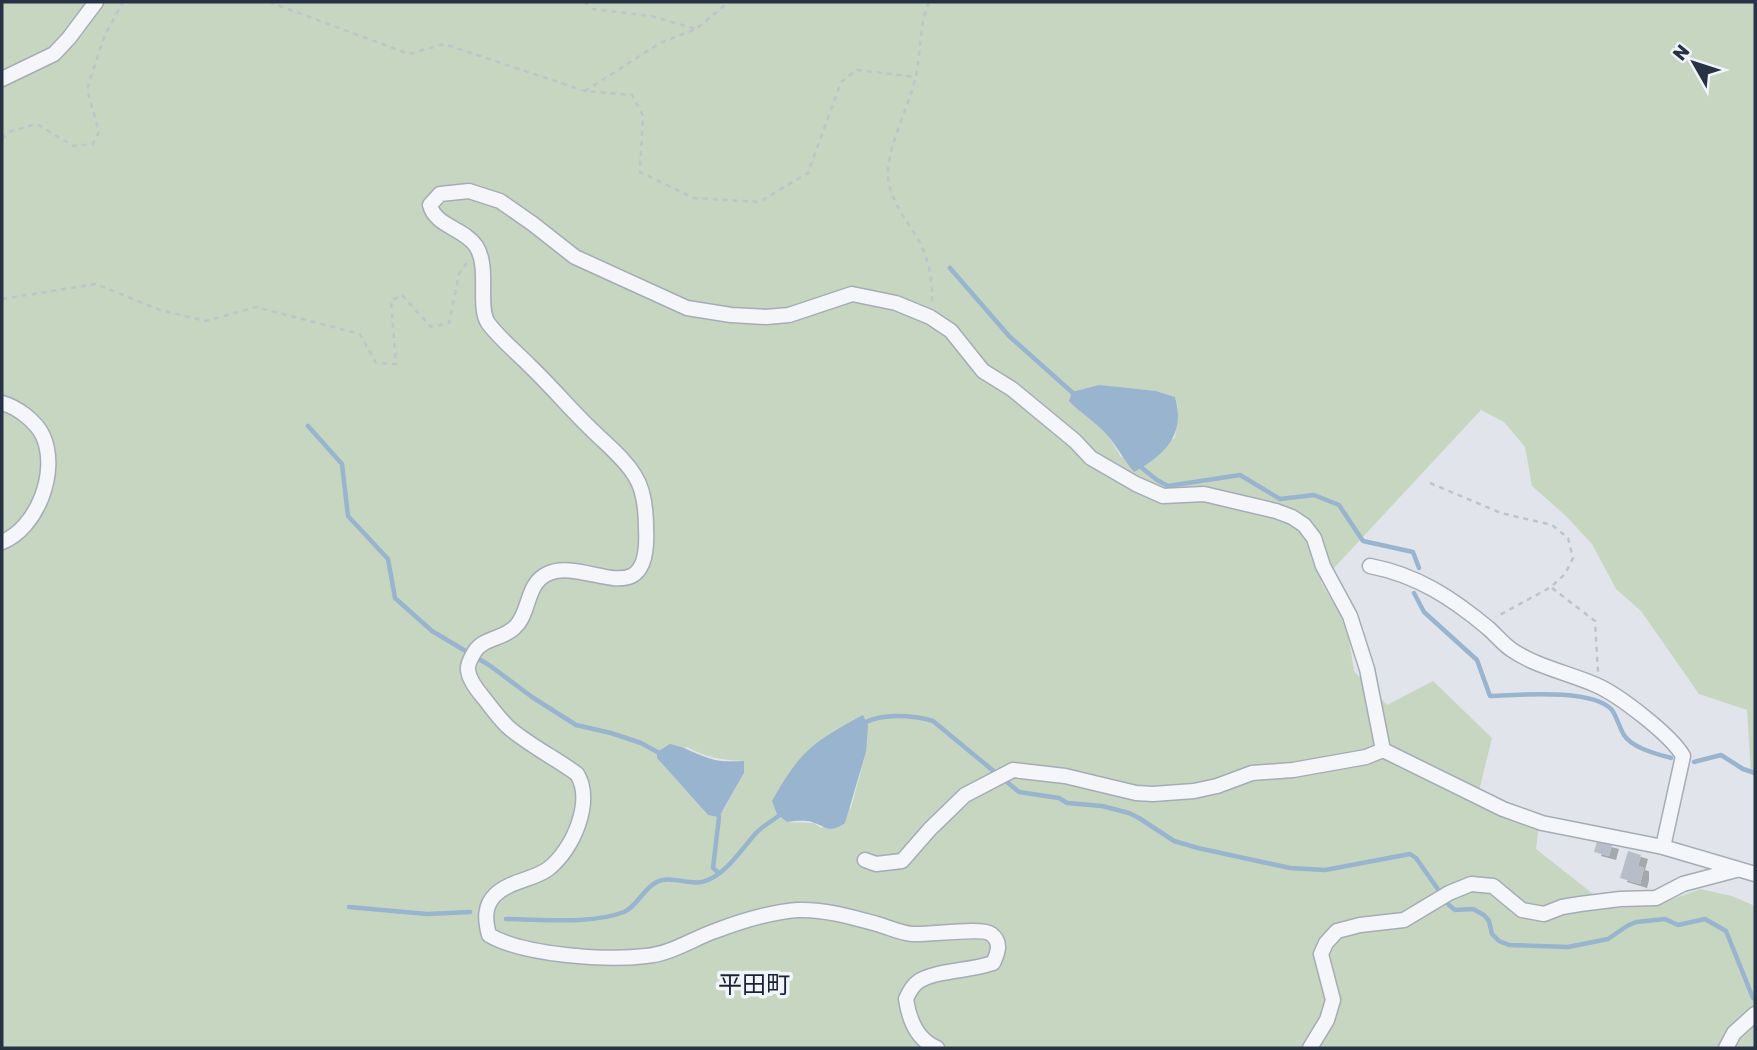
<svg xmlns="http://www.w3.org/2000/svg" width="1757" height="1050" font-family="Rubik,'Noto Sans JP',sans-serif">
  <defs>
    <filter id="shadow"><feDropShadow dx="7" dy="4" stdDeviation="0" flood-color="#0004"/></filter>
  </defs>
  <rect width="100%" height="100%" fill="#e1e5eb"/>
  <path fill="#c7d6c1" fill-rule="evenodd" d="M2,2H1755V777L1751,774L1747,710L1699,694L1641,611L1616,589L1592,544L1566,516L1532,486L1525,447L1504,422L1481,410L1321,582L1347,626L1354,671L1387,705L1433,681L1492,738L1479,791L1540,818L1536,849L1611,908L1654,906L1700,889L1732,896L1755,906V1048H2ZM1118,388L1156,391L1175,397L1178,407L1175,438L1121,457C1114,445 1108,433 1096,424C1086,416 1078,411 1070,401ZM687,747C707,758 722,760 744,761V773L723,811L708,815L657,758ZM866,752L851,808L821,828L814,823L786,822Z"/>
  <g fill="#98b4cf">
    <path d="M1099,385L1156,391L1175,397C1186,434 1165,455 1134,472C1124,460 1117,446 1107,435C1096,422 1081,414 1069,401L1072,392Z"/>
    <path d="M863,715L868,726L866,752L845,823C829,834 827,827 812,822C804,820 795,821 787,822L777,814L772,801C800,751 813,742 863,715Z"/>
    <path d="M670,744C686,747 699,756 715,760C724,762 735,761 744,761V773L719,817L708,815L657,758V752Z"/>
  </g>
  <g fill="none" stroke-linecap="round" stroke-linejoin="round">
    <g stroke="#98b4cf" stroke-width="4.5">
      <polyline points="950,268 1009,336 1074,394"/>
      <polyline points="308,426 342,464 348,516 388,559 395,598 432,631 489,665 532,697 576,725 611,733 641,743 661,754"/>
      <polyline points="1140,462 1142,468 1157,480 1168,486 1240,475 1280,499 1314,495 1339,505 1363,541 1413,552 1419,568"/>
      <path d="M1414,593L1424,612L1477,660L1490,696C1517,695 1592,688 1612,710C1617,717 1619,727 1624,735C1632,748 1657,754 1671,758"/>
      <path d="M864,723C882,713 913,715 933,721L1019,792L1059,798L1067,803L1102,806L1129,813L1139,818L1174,841L1198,848L1290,868L1325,870L1410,854L1416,858L1449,905L1455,910L1473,909L1484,915L1489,921L1492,934L1499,941L1509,945L1568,947L1608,939L1627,926L1636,922L1665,919L1678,925L1705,919L1726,931L1753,998"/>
      <polyline points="1694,762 1721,755 1743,769 1755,773"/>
      <polyline points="717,812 719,817 713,868 719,873"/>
      <polyline points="349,907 427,914 470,912"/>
      <path d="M506,919C541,919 590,925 624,912C636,907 643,890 655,883C669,874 687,885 702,882C725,877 742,848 757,832C765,824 775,820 783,812"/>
    </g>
  </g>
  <g fill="#b7bec9" filter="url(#shadow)">
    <polygon points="1597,841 1612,845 1609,856 1594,852"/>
    <polygon points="1628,851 1641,855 1638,866 1644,868 1640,884 1620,878"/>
  </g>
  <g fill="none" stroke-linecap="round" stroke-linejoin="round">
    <defs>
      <g id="minor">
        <polyline points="2,79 54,54 69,38 96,2"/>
        <path d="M2,403C17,407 36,421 43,436C59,472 37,528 2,542"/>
        <path d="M1370,566C1417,575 1452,598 1488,628C1496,635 1503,644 1512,650C1537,667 1569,673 1596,685C1619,695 1671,735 1683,756L1663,847"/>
        <polyline points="1383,750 1503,809 1542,823 1663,847 1755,874"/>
        <polyline points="865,860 876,864 902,861 930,829 965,795 1013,770 1065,776 1136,793 1153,794 1194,791 1217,786 1252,773 1293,770 1366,757 1383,750"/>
        <path d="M937,1048C917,1040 909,1019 906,999C909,992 913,985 919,981C937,970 971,971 993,963C998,953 1002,942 991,934C982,927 930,935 912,934C900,933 888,927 877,924C852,917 824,909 798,910C771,912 741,921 715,931C692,939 671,954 646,956C606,961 523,955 489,935C485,920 484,906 495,895C509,881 533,880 548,869C573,850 594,801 577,774C557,759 525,743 507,726C498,717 491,707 483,697C477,690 469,680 468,670C467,664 472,656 475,651C485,637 504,639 515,627C530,613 526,584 547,574C585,555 651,619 646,528C646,512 644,490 635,476C624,458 607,445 592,430C570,409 551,386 529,365C515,351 500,339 488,323C477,306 490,267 476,246C464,228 435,226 430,205L440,194L469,191L500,201L533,224L575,257L687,308L731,315L766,317L789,315L852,294L896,303L930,317L951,331L983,371L1012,389L1075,441L1091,458L1136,484L1163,496L1204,494L1276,511L1292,517L1304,525L1314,538L1323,566L1350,616L1367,669L1383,750"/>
        <polyline points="1310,1048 1327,1020 1333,1000 1321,954 1326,943 1337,931 1360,925 1404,920 1449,893 1471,884 1493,886 1522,910 1544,914 1562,907 1580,904 1620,899 1656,898 1683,884 1736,870"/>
        <polyline points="1726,1048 1734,1033 1755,1014"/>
      </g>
    </defs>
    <use href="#minor" stroke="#a5acb6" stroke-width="17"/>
    <g stroke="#bfc3ca" stroke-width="2.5" stroke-dasharray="5 5" stroke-linecap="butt">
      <polyline points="269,2 409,54 444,44 585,91 632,95 643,116 640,172 694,198 759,202 808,173 841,82 857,70 916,77"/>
      <polyline points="584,2 593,9 651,16 696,29"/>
      <path d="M929,2C919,25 921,51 916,76C910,105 882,156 889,184C894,206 908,222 919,241C929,259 933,283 932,303"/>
      <polyline points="585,91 660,43 696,29 729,2"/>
      <polyline points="2,139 11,131 37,124 73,146 93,144 99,132 87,89 104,37 123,2"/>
      <polyline points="2,299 96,284 160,310 206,321 256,307 360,334 376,363 396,364 391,301 402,295 431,327 449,323 459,274 468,261"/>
      <polyline points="1430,483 1501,513 1552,525 1568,538 1573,558 1565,574 1551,587 1496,617"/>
      <polyline points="1552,588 1595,621 1598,672"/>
    </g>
    <use href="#minor" stroke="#f4f6f9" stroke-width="14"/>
  </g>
  <g text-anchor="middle" stroke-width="7" stroke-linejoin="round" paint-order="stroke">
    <g font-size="24" fill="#192335" stroke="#f1f4f8">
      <text x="754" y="993">平田町</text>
    </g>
  </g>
  <rect width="1757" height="1050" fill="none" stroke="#273345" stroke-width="7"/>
  <g transform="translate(1694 63) rotate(309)" stroke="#f1f4f8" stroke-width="5" paint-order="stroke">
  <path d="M0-5L12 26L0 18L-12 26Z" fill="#273345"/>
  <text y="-10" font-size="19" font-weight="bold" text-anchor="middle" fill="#273345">N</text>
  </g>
</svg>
